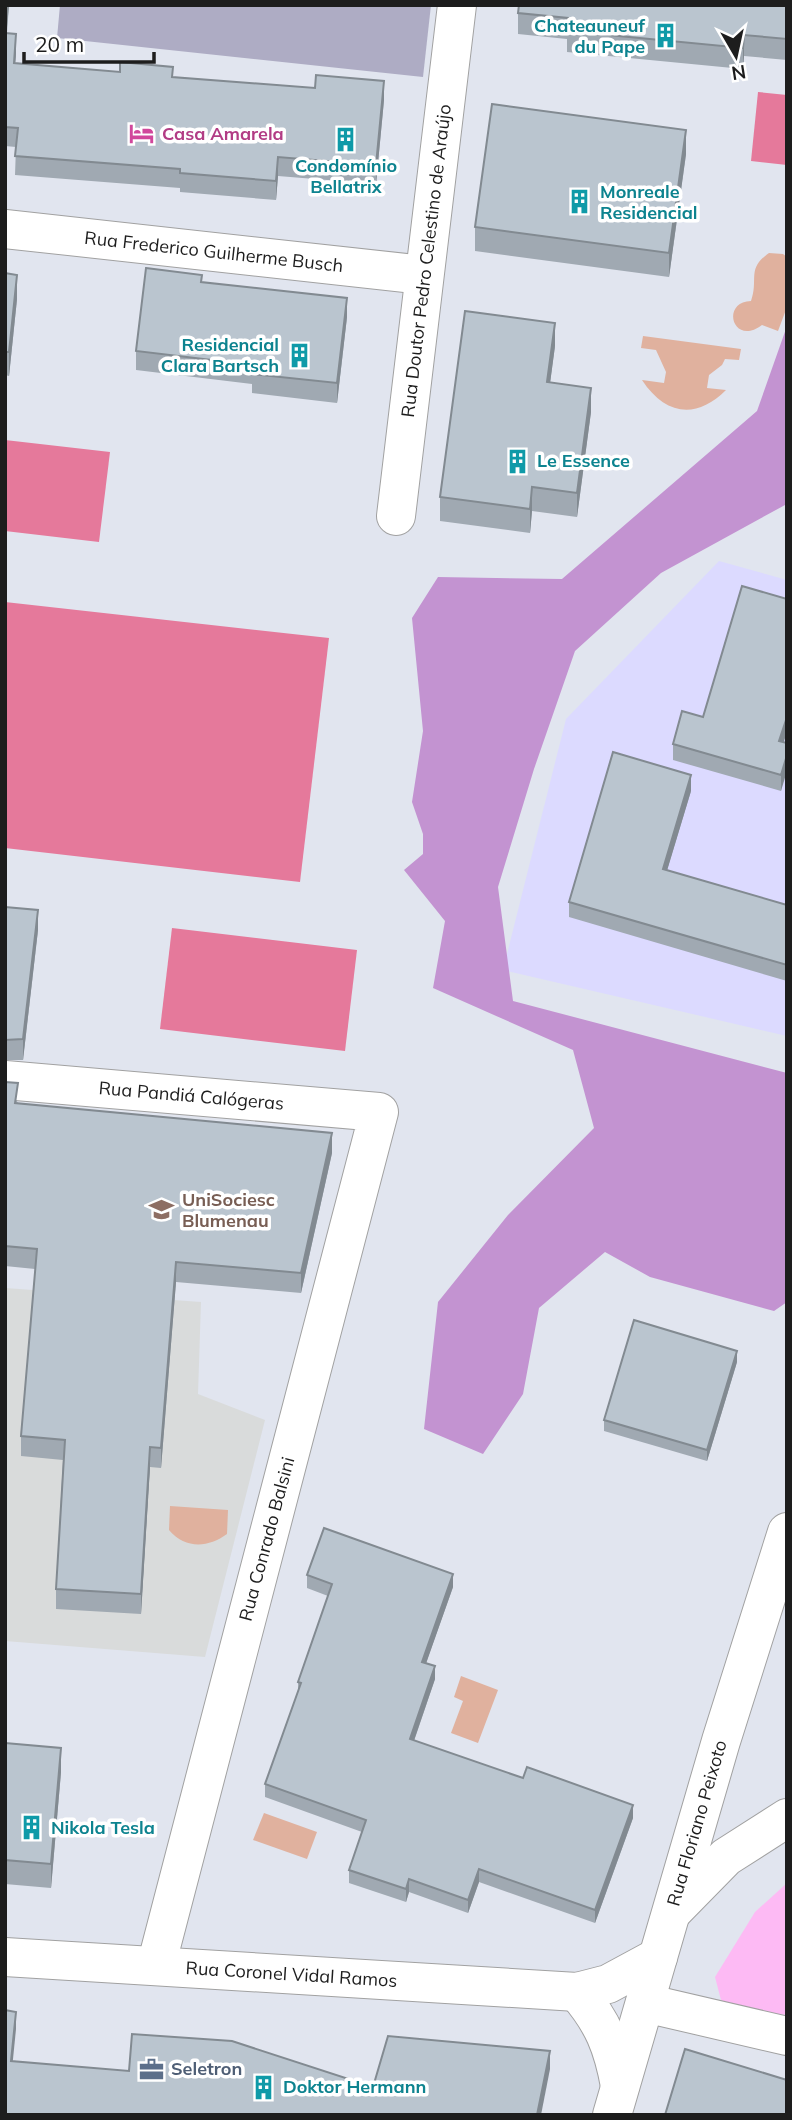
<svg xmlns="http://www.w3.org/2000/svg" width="792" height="2120" font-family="Mulish,sans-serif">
  <rect width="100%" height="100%" fill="#e1e5ef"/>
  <polygon fill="#d9dbdb" points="5,1288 201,1302 198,1394 265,1420 205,1657 5,1641"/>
  <polygon fill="#dcdaff" points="719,561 787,580 787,1036 503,970 566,719"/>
  <polygon fill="#aeacc4" points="60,5 431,5 423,77 57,38"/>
  <polygon fill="#c393d1" points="787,326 785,505 661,573 575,651 534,769 498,887 513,1001 787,1073 787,1302 774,1311 650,1277 605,1252 539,1308 523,1394 483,1454 424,1429 438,1302 508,1215 594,1128 573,1050 433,988 445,921 404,870 423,854 423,834 412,802 423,731 412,618 438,577 562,579 757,411"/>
  <polygon fill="#fdbaf4" points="787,1883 787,2015 736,2009 721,2000 715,1977 755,1912"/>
  <g fill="#e5799b">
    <polygon points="758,92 787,95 787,165 751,161"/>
    <polygon points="5,440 110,452 99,542 5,531"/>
    <polygon points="5,602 329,638 300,882 5,848"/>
    <polygon points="172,928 357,950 345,1051 160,1029"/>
  </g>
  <g fill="#e0b19e">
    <path d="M769,253L783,254L787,257V307L778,331L762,325C733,347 720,302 751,301C759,279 746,269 769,253Z"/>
    <path d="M643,336L741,349L739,360L725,359L722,365L709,375L707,388L726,390C696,420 665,415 642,380L664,383L666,372L656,350L641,348Z"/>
    <path d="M170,1506L228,1510L227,1534C208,1548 185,1549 169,1530Z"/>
    <polygon points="461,1676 498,1690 478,1743 451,1733 463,1701 454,1697"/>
    <polygon points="264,1813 317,1832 307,1859 253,1840"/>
  </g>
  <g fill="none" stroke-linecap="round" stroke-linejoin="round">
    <defs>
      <g id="minor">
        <path id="s1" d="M5,229L424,275"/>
        <path id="s2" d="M396,516L457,5"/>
        <path id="s3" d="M5,1080L379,1112L156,1966"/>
        <polyline points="645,2003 787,2036"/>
      </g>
      <g id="tertiary">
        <polyline points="674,1910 726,1857 787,1818"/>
        <path id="s4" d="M5,1957L577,1992L608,1984L658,1957"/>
        <path d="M577,1992C603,2022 613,2047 620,2086"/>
        <path id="s5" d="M612,2115L721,1741L787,1532"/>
      </g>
    </defs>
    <use href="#minor" stroke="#a1a1a1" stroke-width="40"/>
    <use href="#tertiary" stroke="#a1a1a1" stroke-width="40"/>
    <use href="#minor" stroke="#fff" stroke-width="38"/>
    <use href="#tertiary" stroke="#fff" stroke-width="38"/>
  </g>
  <g fill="#a0a9b2">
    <polygon points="5,5 9,5 7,33 16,53 15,64 173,77 384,100 376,184 278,176 276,200 180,192 180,188 15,175 16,147 5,146"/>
    <polygon points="787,5 787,60 744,56 743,69 567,52 567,39 518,34 518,13"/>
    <polygon points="686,154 669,277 475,251 475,227"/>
    <polygon points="5,273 17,299 9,376 5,375"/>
    <polygon points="202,282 347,317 337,403 252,393 252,384 136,370 136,351"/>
    <polygon points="555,346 550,383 591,412 577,517 532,511 530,533 440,521 440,497"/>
    <polygon points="703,717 784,742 781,791 673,760 673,744"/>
    <polygon points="691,791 667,870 787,905 787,981 569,917 569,902"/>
    <polygon points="5,907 38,930 23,1060 5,1060"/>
    <polygon points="5,1082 18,1103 332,1153 301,1293 176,1282 161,1468 150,1467 141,1614 56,1609 56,1589 63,1460 21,1456 21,1436 35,1269 5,1266"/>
    <polygon points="737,1362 707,1461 604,1431 604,1420"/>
    <polygon points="307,1575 453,1587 426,1663 435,1679 414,1741 633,1818 595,1923 479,1882 468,1913 409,1892 406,1902 349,1883 349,1870 362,1832 265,1797 265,1784 298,1693 298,1682 328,1596 307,1588"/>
    <polygon points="5,1743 61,1772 51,1888 5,1884"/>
  </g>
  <g fill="#828a91">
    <polygon points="7,5 9,5 5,49 5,30"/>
    <polygon points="16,34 16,53 14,82 14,63"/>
    <polygon points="744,35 744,56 743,69 743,48"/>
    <polygon points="384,81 384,100 376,184 376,165"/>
    <polygon points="686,130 686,154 669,277 669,253"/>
    <polygon points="278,157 278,176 276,200 276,181"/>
    <polygon points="17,275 17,299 9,376 9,352"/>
    <polygon points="347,298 347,317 337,403 337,383"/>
    <polygon points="555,323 555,346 547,406 547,382"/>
    <polygon points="591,388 591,412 577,517 577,493"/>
    <polygon points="532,487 532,511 530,533 530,509"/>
    <polygon points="787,717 787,732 779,757 779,741"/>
    <polygon points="787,755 787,771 781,791 781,775"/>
    <polygon points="691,775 691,791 663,884 663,869"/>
    <polygon points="38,910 38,930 23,1060 23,1039"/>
    <polygon points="332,1133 332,1153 301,1293 301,1273"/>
    <polygon points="176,1262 176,1282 161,1468 161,1448"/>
    <polygon points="737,1351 737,1362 707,1461 707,1450"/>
    <polygon points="150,1447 150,1467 141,1614 141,1594"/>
    <polygon points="453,1574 453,1587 422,1675 422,1662"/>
    <polygon points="435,1666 435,1679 410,1752 410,1739"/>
    <polygon points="61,1748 61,1772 51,1888 51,1864"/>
    <polygon points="633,1805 633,1818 595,1923 595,1910"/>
    <polygon points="479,1869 479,1882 468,1913 468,1900"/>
    <polygon points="409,1879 409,1892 406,1902 406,1889"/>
    <polygon points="16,2012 16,2029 11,2079 11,2061"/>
    <polygon points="550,2051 550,2069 541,2115 537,2115"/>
  </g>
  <g fill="#bac5cf" stroke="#828a91" stroke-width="2">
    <polygon points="5,5 7,5 5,30"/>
    <polygon points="519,5 787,5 787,39 744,35 743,48 567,31 568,18 518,13"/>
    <polygon points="5,33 16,34 14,63 120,72 120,62 173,67 172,77 315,88 316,75 384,81 376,165 278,157 276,181 180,173 180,169 15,156 18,128 5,127"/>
    <polygon points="492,104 686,130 669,253 475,227"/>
    <polygon points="146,268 202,275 201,282 347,298 337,383 252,374 253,365 136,351"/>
    <polygon points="5,273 17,275 9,352 5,352"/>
    <polygon points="465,311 555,323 547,382 591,388 577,493 532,487 530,509 440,497"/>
    <polygon points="742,586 787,599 787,717 779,741 787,743 787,755 781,775 673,744 682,711 703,717"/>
    <polygon points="613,752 691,775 663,869 787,905 787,965 569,902"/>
    <polygon points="5,907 38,910 23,1039 5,1040"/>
    <polygon points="5,1082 18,1083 15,1103 332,1133 301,1273 176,1262 161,1448 150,1447 141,1594 56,1589 65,1440 21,1436 37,1249 5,1246"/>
    <polygon points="634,1320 737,1351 707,1450 604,1420"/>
    <polygon points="324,1528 453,1574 422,1662 435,1666 410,1739 523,1778 527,1767 633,1805 595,1910 479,1869 468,1900 409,1879 406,1889 349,1870 366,1820 265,1784 301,1683 298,1682 332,1584 307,1575"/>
    <polygon points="5,1743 61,1748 51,1864 5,1860"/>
    <polygon points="5,2010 16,2012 11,2061 129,2071 132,2034 232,2041 373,2087 388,2036 550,2051 537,2115 5,2115"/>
    <polygon points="685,2049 787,2080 787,2115 665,2115"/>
  </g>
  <defs>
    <symbol id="building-bare" viewBox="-9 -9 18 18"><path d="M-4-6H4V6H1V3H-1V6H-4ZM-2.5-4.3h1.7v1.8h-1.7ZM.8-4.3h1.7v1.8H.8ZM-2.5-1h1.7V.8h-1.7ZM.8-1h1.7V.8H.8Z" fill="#0f9aa8" stroke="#fff" stroke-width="2.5" paint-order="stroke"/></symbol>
    <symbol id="hotel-bare" viewBox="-9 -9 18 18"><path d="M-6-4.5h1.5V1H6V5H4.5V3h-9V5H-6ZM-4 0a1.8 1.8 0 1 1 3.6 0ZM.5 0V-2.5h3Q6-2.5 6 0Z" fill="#d1479c" stroke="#fff" stroke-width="2.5" paint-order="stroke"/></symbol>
    <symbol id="university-bare" viewBox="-9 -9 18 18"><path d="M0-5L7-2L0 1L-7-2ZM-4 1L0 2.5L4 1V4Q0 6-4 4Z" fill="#8d6e63" stroke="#fff" stroke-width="2.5" paint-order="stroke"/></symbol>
    <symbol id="office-bare" viewBox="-9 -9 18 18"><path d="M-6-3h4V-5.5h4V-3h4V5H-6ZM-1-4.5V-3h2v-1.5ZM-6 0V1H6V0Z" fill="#5c6f8a" stroke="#fff" stroke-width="2.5" paint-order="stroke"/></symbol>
  </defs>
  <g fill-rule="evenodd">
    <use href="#building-bare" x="648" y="18" width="35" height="35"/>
    <use href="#hotel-bare" x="124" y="116" width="35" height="35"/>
    <use href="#building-bare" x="328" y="122" width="35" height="35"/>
    <use href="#building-bare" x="562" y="184" width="35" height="35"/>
    <use href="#building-bare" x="282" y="338" width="35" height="35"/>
    <use href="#building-bare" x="500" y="444" width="35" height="35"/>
    <use href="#university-bare" x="144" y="1192" width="35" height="35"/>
    <use href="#building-bare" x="14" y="1810" width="35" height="35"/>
    <use href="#office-bare" x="134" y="2052" width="35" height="35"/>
    <use href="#building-bare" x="246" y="2070" width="35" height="35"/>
  </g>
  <g text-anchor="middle" stroke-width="7" stroke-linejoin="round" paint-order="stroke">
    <g font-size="18" font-weight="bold" fill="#0d838f" stroke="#fff" text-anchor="start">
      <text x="645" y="32" text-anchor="end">Chateauneuf<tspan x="645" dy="21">du Pape</tspan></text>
      <text x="346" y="172" text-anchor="middle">Condomínio<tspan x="346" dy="21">Bellatrix</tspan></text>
      <text x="600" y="198">Monreale<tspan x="600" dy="21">Residencial</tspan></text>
      <text x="279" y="351" text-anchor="end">Residencial<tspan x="279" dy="21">Clara Bartsch</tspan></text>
      <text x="537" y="467">Le Essence</text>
      <text x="51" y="1834">Nikola Tesla</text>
      <text x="283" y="2093">Doktor Hermann</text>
    </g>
    <g font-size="18" font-weight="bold" fill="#b23c85" stroke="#fff" text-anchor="start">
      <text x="162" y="140">Casa Amarela</text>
    </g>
    <g font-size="18" fill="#1d1d1d" stroke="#fff">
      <text dy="6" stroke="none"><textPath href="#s1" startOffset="210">Rua Frederico Guilherme Busch</textPath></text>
      <text dy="6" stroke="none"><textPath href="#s2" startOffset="257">Rua Doutor Pedro Celestino de Araújo</textPath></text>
      <text dy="6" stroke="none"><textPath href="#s3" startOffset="187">Rua Pandiá Calógeras</textPath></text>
      <text transform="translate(267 1539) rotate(-75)" y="6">Rua Conrado Balsini</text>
      <text dy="6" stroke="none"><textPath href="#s5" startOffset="304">Rua Floriano Peixoto</textPath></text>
      <text dy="6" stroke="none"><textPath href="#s4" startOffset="287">Rua Coronel Vidal Ramos</textPath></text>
    </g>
    <g font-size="18" font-weight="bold" fill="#785e54" stroke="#fff" text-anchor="start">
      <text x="182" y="1206">UniSociesc<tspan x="182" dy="21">Blumenau</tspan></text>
    </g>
    <g font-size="18" font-weight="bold" fill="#4e5e75" stroke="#fff" text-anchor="start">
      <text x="171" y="2075">Seletron</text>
    </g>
  </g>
  <rect width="792" height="2120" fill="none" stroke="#1d1d1d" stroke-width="14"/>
  <g transform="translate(736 56) rotate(171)" stroke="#ffffff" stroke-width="5" paint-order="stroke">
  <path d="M0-5L12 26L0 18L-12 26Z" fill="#1d1d1d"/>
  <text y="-10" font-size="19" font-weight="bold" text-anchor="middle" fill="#1d1d1d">N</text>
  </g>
  <path d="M24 52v10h130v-10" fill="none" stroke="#1d1d1d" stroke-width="3.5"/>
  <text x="35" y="52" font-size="21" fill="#1d1d1d" stroke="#ffffff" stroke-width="5" paint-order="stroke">20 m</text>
</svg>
